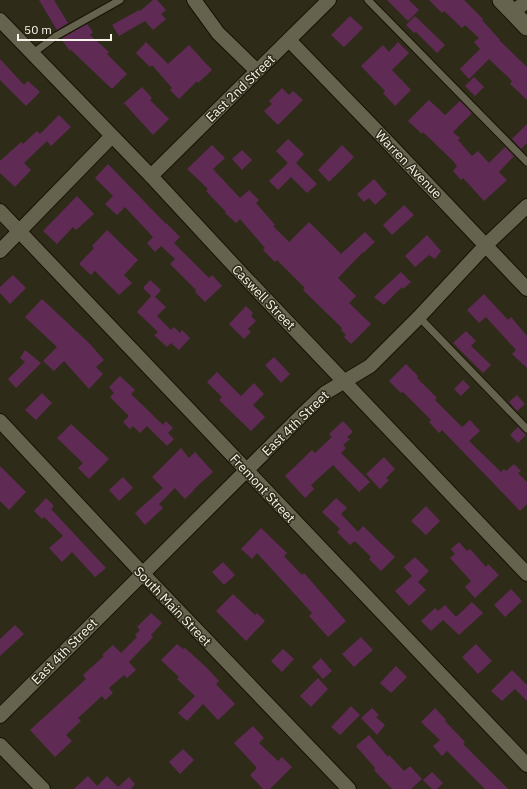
<svg xmlns="http://www.w3.org/2000/svg" width="527" height="789" font-family="'IBM Plex Sans',sans-serif">
  <rect width="100%" height="100%" fill="#2e2b19"/>
  <g fill="#5f2b54">
    <polygon points="39,0 54,0 68,23 57,30"/>
    <polygon points="153,0 157,0 166,10 161,14 166,19 153,30 145,21 119,36 112,25 139,10 140,11"/>
    <polygon points="387,0 409,0 419,10 408,21"/>
    <polygon points="429,0 464,0 483,19 482,20 500,40 499,40 527,67 527,100 510,84 512,81 489,59 469,79 460,69 480,49 474,42 479,38 465,25 462,28 444,11 442,13"/>
    <polygon points="350,16 363,28 344,47 331,35"/>
    <polygon points="415,16 445,45 437,53 416,32 414,33 406,25"/>
    <polygon points="87,24 93,32 90,35 109,52 107,54 127,74 112,89 71,50 70,51 61,39"/>
    <polygon points="146,42 168,64 189,45 212,70 198,83 197,81 179,99 170,90 172,88 152,65 150,67 136,53"/>
    <polygon points="398,42 409,53 392,70 411,90 395,106 383,93 385,91 361,66 383,45 389,52"/>
    <polygon points="0,59 24,85 28,81 40,92 26,106 0,80"/>
    <polygon points="474,77 484,87 475,96 465,86"/>
    <polygon points="142,87 152,98 150,100 169,119 153,135 124,103"/>
    <polygon points="282,88 289,95 293,91 303,100 278,125 264,111 272,104 269,101"/>
    <polygon points="429,100 445,115 460,101 472,113 453,132 460,138 458,140 472,156 478,151 489,163 505,147 514,156 499,172 507,180 484,201 463,178 461,180 453,171 457,166 453,161 423,132 422,134 408,121"/>
    <polygon points="59,115 71,127 51,146 47,141 24,163 31,170 15,187 0,173 0,161 21,142 23,144 37,131 40,134"/>
    <polygon points="527,124 527,143 521,149 512,139"/>
    <polygon points="288,139 304,154 296,163 317,184 307,193 291,177 278,190 269,181 288,163 276,151"/>
    <polygon points="212,145 225,158 213,169 240,198 249,190 259,200 256,203 275,225 273,226 289,242 309,222 341,254 365,232 375,242 363,253 363,252 338,278 356,296 349,303 371,324 351,344 344,337 346,335 341,330 342,328 303,290 305,288 277,260 275,262 263,250 265,248 240,219 236,223 225,213 226,212 206,191 208,189 187,169"/>
    <polygon points="342,145 354,157 329,182 318,170"/>
    <polygon points="242,150 252,160 242,170 232,159"/>
    <polygon points="108,164 166,224 166,223 180,237 174,243 209,278 212,275 222,286 205,302 195,292 196,290 170,264 175,259 161,246 155,252 147,243 153,237 125,207 117,215 105,204 113,196 95,178"/>
    <polygon points="374,179 387,194 375,205 369,198 364,202 357,194"/>
    <polygon points="77,196 94,214 76,230 73,227 57,244 43,231"/>
    <polygon points="404,205 414,215 392,235 383,225"/>
    <polygon points="107,230 138,260 124,275 132,283 119,295 95,271 91,275 79,264 94,248 92,246"/>
    <polygon points="427,235 441,251 435,259 429,255 415,267 405,256"/>
    <polygon points="401,272 411,282 403,289 402,287 384,305 374,297"/>
    <polygon points="13,275 26,288 10,304 0,293 0,287"/>
    <polygon points="150,280 161,290 155,297 166,307 157,316 171,330 174,327 180,333 182,330 190,338 179,350 171,343 167,347 154,335 158,332 137,312 151,296 143,288"/>
    <polygon points="484,294 508,320 511,317 527,336 527,368 512,354 516,350 486,317 479,323 467,310"/>
    <polygon points="42,299 90,344 104,360 96,367 103,374 89,389 64,361 54,371 43,361 57,347 25,317"/>
    <polygon points="246,306 253,313 251,316 256,321 248,329 251,332 244,339 229,324"/>
    <polygon points="466,331 476,341 471,346 491,365 483,373 453,343"/>
    <polygon points="25,350 41,363 16,388 8,379 25,362 20,358"/>
    <polygon points="274,357 290,374 281,383 265,365"/>
    <polygon points="406,364 418,376 417,378 437,398 435,400 462,427 470,420 480,431 469,441 501,472 504,469 506,471 514,464 521,471 518,473 527,482 527,504 520,511 442,430 439,433 429,422 431,420 403,392 401,393 389,381"/>
    <polygon points="217,372 241,396 254,383 264,394 253,405 265,417 251,431 219,400 222,397 207,382"/>
    <polygon points="120,376 135,390 131,394 163,425 166,421 173,428 168,433 174,439 167,446 147,426 140,433 133,426 130,429 123,422 129,416 110,397 114,393 109,387"/>
    <polygon points="463,380 470,387 461,396 454,389"/>
    <polygon points="42,393 52,403 36,420 25,410"/>
    <polygon points="517,395 525,404 517,411 509,402"/>
    <polygon points="343,421 353,432 347,437 350,439 343,445 346,448 341,453 370,482 359,492 333,465 311,485 314,489 305,498 285,476 312,450 315,453 332,437 329,434"/>
    <polygon points="71,424 109,459 89,479 78,468 83,463 57,438"/>
    <polygon points="518,427 526,435 518,443 510,435"/>
    <polygon points="181,448 189,458 195,452 213,472 194,489 195,489 185,499 175,488 159,504 163,508 145,525 135,513 163,488 152,477"/>
    <polygon points="384,457 395,469 386,478 389,480 380,489 366,474"/>
    <polygon points="0,466 26,492 9,510 0,501"/>
    <polygon points="123,477 133,488 119,501 109,490"/>
    <polygon points="46,498 54,506 51,509 106,568 95,577 72,552 62,562 49,548 63,536 44,517 42,519 34,511"/>
    <polygon points="336,498 347,508 341,514 358,532 363,526 395,557 381,571 369,559 371,557 355,541 350,545 337,532 340,529 322,512"/>
    <polygon points="426,506 440,521 426,535 411,521"/>
    <polygon points="261,528 287,553 284,556 302,575 304,573 346,621 328,637 309,616 312,613 257,553 252,559 241,549"/>
    <polygon points="459,542 467,551 470,549 486,567 488,564 499,575 475,598 465,587 471,581 450,558 455,554 451,549"/>
    <polygon points="415,557 429,571 418,582 426,590 409,606 395,591 412,576 404,567"/>
    <polygon points="223,562 235,575 224,585 212,572"/>
    <polygon points="511,589 522,601 505,617 494,605"/>
    <polygon points="233,594 255,615 257,613 265,621 246,641 216,611"/>
    <polygon points="472,602 483,613 459,635 443,620 431,631 421,621 435,608 438,611 445,605 456,617"/>
    <polygon points="151,613 162,623 151,635 153,637 129,662 136,670 127,678 124,675 109,688 113,693 105,700 102,696 78,718 81,721 66,735 72,741 55,757 30,730 86,679 83,675 104,656 102,655 113,645 121,653 137,637 135,635 140,630 137,627"/>
    <polygon points="15,625 24,634 0,656 0,639"/>
    <polygon points="361,637 373,650 354,667 342,654"/>
    <polygon points="177,644 183,649 185,648 205,666 219,681 216,684 235,704 218,720 203,704 187,721 178,713 195,696 177,679 179,677 161,660"/>
    <polygon points="476,644 492,661 478,674 462,657"/>
    <polygon points="283,649 294,659 282,672 271,661"/>
    <polygon points="321,658 332,671 323,679 312,667"/>
    <polygon points="396,666 407,677 391,693 380,683"/>
    <polygon points="512,670 527,685 527,701 515,689 502,701 491,691"/>
    <polygon points="318,678 328,689 311,707 300,696"/>
    <polygon points="351,706 360,715 340,735 331,727"/>
    <polygon points="372,708 379,715 376,717 385,725 377,735 361,718"/>
    <polygon points="435,708 446,720 445,721 465,742 463,744 508,789 485,789 447,751 442,756 433,746 440,740 421,722"/>
    <polygon points="253,726 264,738 259,743 278,761 282,757 292,767 270,789 263,789 250,775 257,768 234,743"/>
    <polygon points="369,735 388,757 389,755 404,771 410,766 422,779 411,789 392,789 374,770 375,768 356,746"/>
    <polygon points="183,749 194,760 180,774 169,762"/>
    <polygon points="432,772 443,783 437,789 432,789 423,780"/>
    <polygon points="88,776 97,786 107,776 118,787 129,777 135,784 131,789 74,789"/>
  </g>
  <g fill="none" stroke-linecap="round" stroke-linejoin="round">
    <defs>
      <g id="service">
        <polyline points="368,0 527,162"/>
        <polyline points="32,54 56,36 120,0"/>
        <polyline points="419,317 527,429"/>
      </g>
      <g id="minor">
        <polyline points="194,0 218,33 257,71"/>
        <polyline points="513,12 527,1"/>
        <polyline points="0,20 151,176 239,271 527,574"/>
        <polyline points="289,40 377,131 527,289"/>
        <polyline points="151,176 329,0"/>
        <polyline points="0,211 527,765"/>
        <polyline points="0,251 111,137"/>
        <polyline points="0,421 142,573 349,789"/>
        <polyline points="0,716 305,412 325,393 370,366 419,317 486,245 527,206"/>
        <polyline points="0,745 43,789"/>
      </g>
      <polyline id="tertiary" points="501,0 527,27"/>
    </defs>
    <use href="#service" stroke="#161304" stroke-width="9"/>
    <use href="#minor" stroke="#161304" stroke-width="16"/>
    <use href="#tertiary" stroke="#161304" stroke-width="19"/>
    <use href="#service" stroke="#65624e" stroke-width="7"/>
    <use href="#minor" stroke="#65624e" stroke-width="14"/>
    <use href="#tertiary" stroke="#65624e" stroke-width="17"/>
  </g>
  <g text-anchor="middle" stroke-width="3" stroke-linejoin="round" paint-order="stroke">
    <g font-size="13" fill="#f7f5ea" stroke="#2e2b19">
      <text transform="translate(240 88) rotate(-44)" y="5">East 2nd Street</text>
      <text transform="translate(409 164) rotate(46)" y="5">Warren Avenue</text>
      <text transform="translate(264 297) rotate(46)" y="5">Caswell Street</text>
      <text transform="translate(295 423) rotate(-44)" y="5">East 4th Street</text>
      <text transform="translate(263 488) rotate(47)" y="5">Fremont Street</text>
      <text transform="translate(173 606) rotate(46)" y="5">South Main Street</text>
      <text transform="translate(64 651) rotate(-45)" y="5">East 4th Street</text>
    </g>
  </g>
  <path d="M18 34v6h93v-6" fill="none" stroke="#f7f5ea" stroke-width="2"/>
  <text x="24" y="34" font-size="12" fill="#f7f5ea" stroke="#2e2b19" stroke-width="3" paint-order="stroke">50 m</text>
</svg>
